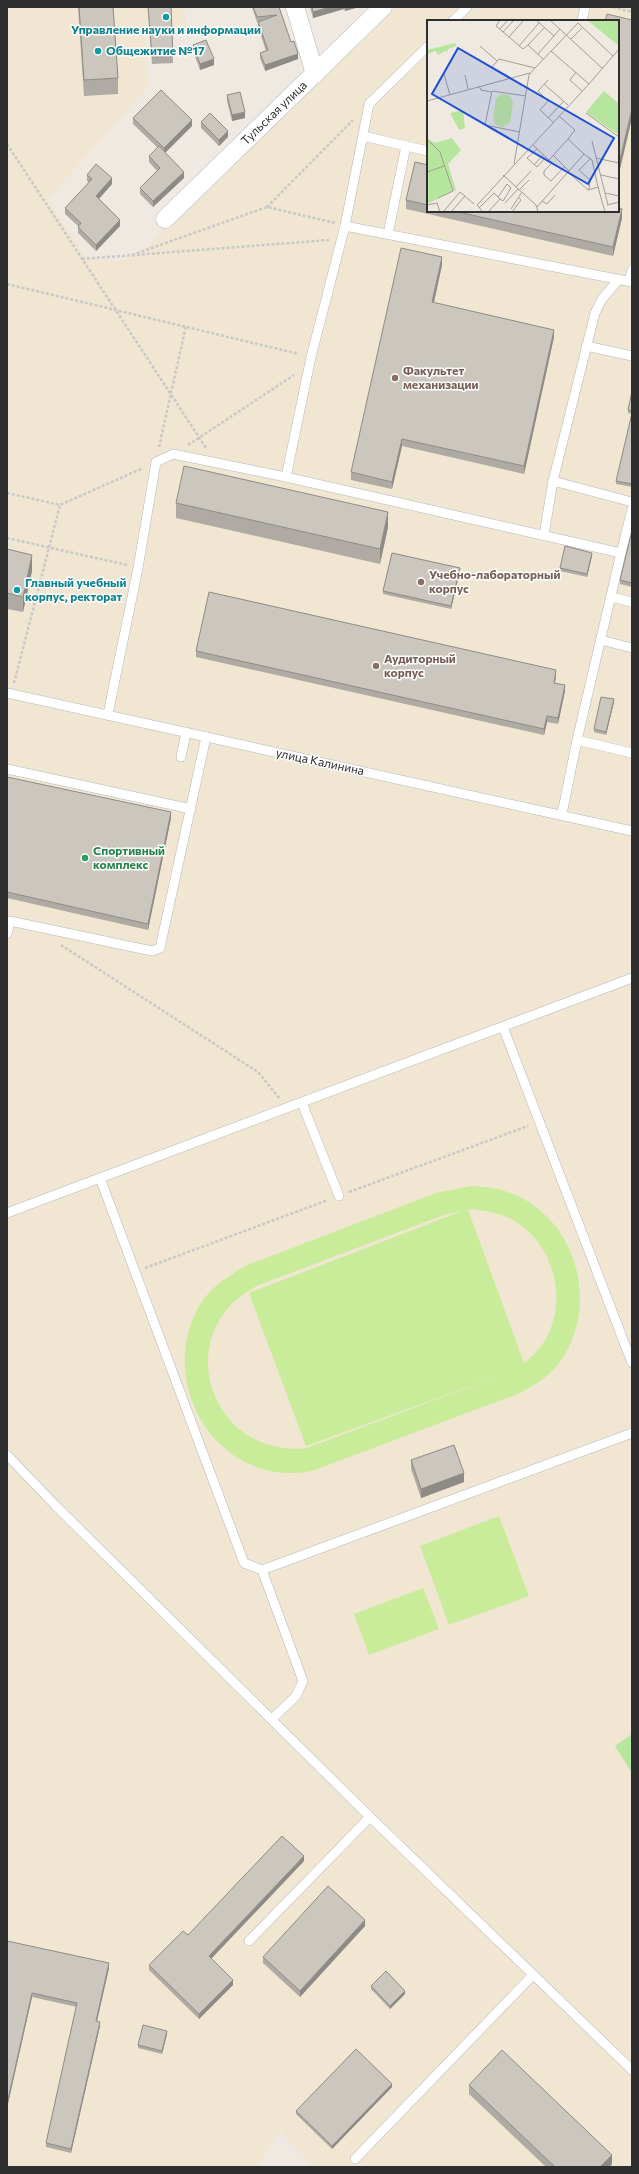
<svg xmlns="http://www.w3.org/2000/svg" width="639" height="2174" font-family="Commissioner,sans-serif">
  <rect width="100%" height="100%" fill="#efe9e1"/>
  <path fill="#f0e6d1" fill-rule="evenodd" d="M7,7H184L187,31L146,34L147,88L47,199L86,256L117,262L140,254L221,170L389,7H632V2167H314L280,2131L256,2167H7ZM428,21H618V211H428Z"/>
  <polygon fill="#b6e59e" points="632,1734 632,1773 615,1746"/>
  <g fill="#c9ec9a" fill-rule="evenodd">
    <path d="M471,1186C483,1187 496,1187 507,1192C576,1215 602,1305 559,1363C548,1378 532,1387 515,1395L312,1471C299,1473 287,1474 275,1472C203,1460 164,1376 196,1312C207,1289 228,1275 250,1264L436,1193ZM472,1209C486,1211 500,1213 513,1220C564,1249 573,1328 524,1363L468,1210ZM462,1211L249,1293L306,1446L509,1372L307,1448C208,1459 168,1329 259,1285L444,1215Z"/>
    <polygon points="499,1516 529,1596 449,1625 420,1546"/>
    <polygon points="423,1588 439,1629 369,1655 354,1614"/>
  </g>
  <g fill="none" stroke-linecap="round" stroke-linejoin="round">
    <defs>
      <g id="lane">
        <polyline points="453,21 467,7"/>
        <polyline points="582,21 585,7"/>
        <polyline points="363,136 428,151"/>
        <polyline points="345,226 369,104 428,46"/>
        <polyline points="388,234 406,146"/>
        <polyline points="629,281 632,270"/>
        <polyline points="586,346 632,356"/>
        <polyline points="286,477 311,357 345,226 632,282"/>
        <polyline points="553,481 632,502"/>
        <polyline points="544,535 553,481 595,313 602,299 619,279"/>
        <polyline points="621,553 632,509"/>
        <polyline points="611,597 632,602"/>
        <polyline points="601,640 632,648"/>
        <polyline points="7,693 632,831"/>
        <polyline points="108,714 138,568 156,462 173,454 286,477 621,553 577,740 562,814"/>
        <polyline points="577,740 632,753"/>
        <polyline points="181,757 186,732"/>
        <polyline points="7,769 191,809"/>
        <polyline points="7,934 10,921 152,951 160,948 206,737"/>
        <polyline points="503,1027 632,1363"/>
        <polyline points="302,1103 339,1196"/>
        <polyline points="100,1178 244,1563 262,1570 632,1433"/>
        <polyline points="7,1213 632,978"/>
        <polyline points="7,1455 55,1505 370,1817 632,2070"/>
        <polyline points="262,1570 303,1681 296,1696 272,1719"/>
        <polyline points="249,1941 370,1817"/>
        <polyline points="355,2159 533,1975"/>
      </g>
      <g id="street">
        <polyline points="295,7 315,74"/>
        <polyline points="165,219 383,7"/>
      </g>
    </defs>
    <use href="#lane" stroke="#b4b7c1" stroke-width="10"/>
    <use href="#street" stroke="#b4b7c1" stroke-width="19"/>
    <g stroke="#c9c9c9" stroke-width="2.5" stroke-dasharray="3 2" stroke-linecap="butt">
      <polyline points="613,7 632,12"/>
      <polyline points="7,144 206,448"/>
      <polyline points="267,207 353,120"/>
      <polyline points="132,255 267,207 335,223"/>
      <polyline points="82,259 329,240"/>
      <polyline points="7,284 299,354"/>
      <polyline points="188,445 294,375"/>
      <polyline points="159,447 186,326"/>
      <polyline points="7,493 60,505 143,468"/>
      <polyline points="7,538 127,565"/>
      <polyline points="14,683 60,505"/>
      <polyline points="61,945 258,1072 280,1099"/>
      <polyline points="349,1192 528,1126"/>
      <polyline points="145,1268 328,1200"/>
    </g>
    <use href="#lane" stroke="#fff" stroke-width="9"/>
    <use href="#street" stroke="#fff" stroke-width="18"/>
  </g>
  <g fill="#afaba4">
    <polygon points="78,7 113,7 118,78 118,94 84,96"/>
    <polygon points="148,7 171,7 173,63 152,64"/>
    <polygon points="252,7 279,7 291,42 298,59 265,71 260,58 260,53 266,51 258,27 258,22 259,22 257,22"/>
    <polygon points="310,7 359,7 345,11 344,9 313,18"/>
    <polygon points="193,45 214,65 200,70 193,51"/>
    <polygon points="227,95 245,118 232,121 227,101"/>
    <polygon points="133,118 192,126 165,153 184,178 153,207 140,194 140,188 157,171 149,162 149,156 158,148 133,124"/>
    <polygon points="201,122 228,137 219,146 201,128"/>
    <polygon points="428,165 428,211 618,211 622,218 613,256 406,209 406,200"/>
    <polygon points="87,175 112,184 99,199 120,226 96,251 78,233 78,226 65,214 65,208 89,183 87,181"/>
    <polygon points="442,265 434,303 554,337 524,474 402,446 392,489 351,480 351,472"/>
    <polygon points="632,391 632,487 616,484 616,481 632,414 628,413 628,410"/>
    <polygon points="176,503 388,527 380,564 176,518"/>
    <polygon points="632,531 632,587 620,584 620,580"/>
    <polygon points="7,549 32,571 23,612 7,609"/>
    <polygon points="592,556 587,577 560,571 560,568"/>
    <polygon points="460,571 451,609 383,594 383,591"/>
    <polygon points="196,651 556,676 555,683 565,691 558,724 547,722 544,735 196,657"/>
    <polygon points="614,702 606,735 594,732 594,729"/>
    <polygon points="7,777 171,818 148,930 7,898"/>
    <polygon points="411,1460 464,1482 421,1498 411,1469"/>
    <polygon points="304,1861 211,1959 233,1985 199,2019 149,1970 149,1965 188,1935"/>
    <polygon points="365,1926 300,1997 263,1963 263,1957"/>
    <polygon points="7,1941 109,1968 97,2021 100,2026 71,2153 46,2147 46,2143 77,2007 32,1997 7,2108"/>
    <polygon points="371,1986 405,1994 390,2009 371,1989"/>
    <polygon points="167,2034 162,2054 138,2048 138,2045"/>
    <polygon points="469,2085 612,2164 609,2167 546,2167 469,2094"/>
    <polygon points="392,2087 332,2149 296,2114 296,2111"/>
  </g>
  <g fill="#8e8b86">
    <polygon points="330,7 344,7 344,9 313,18 313,12"/>
    <polygon points="345,7 359,7 345,11"/>
    <polygon points="298,54 298,59 265,71 265,65"/>
    <polygon points="214,59 214,65 200,70 200,64"/>
    <polygon points="632,109 632,118 618,178 618,168"/>
    <polygon points="245,112 245,118 232,121 232,115"/>
    <polygon points="192,120 192,126 164,154 164,148"/>
    <polygon points="228,131 228,137 219,146 219,140"/>
    <polygon points="184,172 184,178 153,207 153,201"/>
    <polygon points="112,178 112,184 96,202 96,196"/>
    <polygon points="622,209 622,218 613,256 613,247"/>
    <polygon points="120,220 120,226 96,251 96,245"/>
    <polygon points="442,257 442,265 432,310 432,302"/>
    <polygon points="554,330 554,337 524,474 524,466"/>
    <polygon points="402,439 402,446 392,489 392,482"/>
    <polygon points="388,512 388,527 380,564 380,549"/>
    <polygon points="592,553 592,556 587,577 587,574"/>
    <polygon points="32,555 32,571 23,612 23,597"/>
    <polygon points="460,568 460,571 451,609 451,606"/>
    <polygon points="556,670 556,676 554,689 554,683"/>
    <polygon points="565,685 565,691 558,724 558,718"/>
    <polygon points="614,699 614,702 606,735 606,732"/>
    <polygon points="547,716 547,722 544,735 544,729"/>
    <polygon points="171,812 171,818 148,930 148,924"/>
    <polygon points="464,1473 464,1482 421,1498 421,1489"/>
    <polygon points="304,1856 304,1861 209,1961 209,1956"/>
    <polygon points="365,1920 365,1926 300,1997 300,1991"/>
    <polygon points="109,1963 109,1968 96,2025 96,2021"/>
    <polygon points="233,1980 233,1985 199,2019 199,2014"/>
    <polygon points="405,1991 405,1994 390,2009 390,2006"/>
    <polygon points="32,1993 32,1997 7,2108 7,2104"/>
    <polygon points="100,2022 100,2026 71,2153 71,2149"/>
    <polygon points="167,2031 167,2034 162,2054 162,2051"/>
    <polygon points="392,2084 392,2087 332,2149 332,2146"/>
    <polygon points="612,2155 612,2164 609,2167 600,2167"/>
  </g>
  <g fill="#cbc7bf" stroke="#8e8b86">
    <polygon points="79,7 113,7 118,78 84,80"/>
    <polygon points="148,7 171,7 173,56 152,57"/>
    <polygon points="253,7 279,7 291,42 294,41 298,54 265,65 260,53 268,50 258,22 277,15 257,17"/>
    <polygon points="312,7 330,7 313,12"/>
    <polygon points="607,14 632,20 632,109 618,168 618,21 605,21"/>
    <polygon points="206,40 214,59 200,64 193,45"/>
    <polygon points="161,90 192,120 164,148 133,118"/>
    <polygon points="240,92 245,112 232,115 227,95"/>
    <polygon points="210,113 228,131 219,140 201,122"/>
    <polygon points="159,146 184,172 153,201 140,188 160,168 149,156"/>
    <polygon points="415,162 428,165 428,205 406,200"/>
    <polygon points="96,164 112,178 96,196 120,220 96,245 78,227 81,223 65,208 92,179 87,175"/>
    <polygon points="618,208 622,209 613,247 454,211 618,211"/>
    <polygon points="401,248 442,257 432,302 554,330 524,466 402,439 392,482 351,472"/>
    <polygon points="632,391 632,411 628,410"/>
    <polygon points="632,413 632,484 616,481"/>
    <polygon points="184,466 388,512 380,549 176,503"/>
    <polygon points="632,531 632,583 620,580"/>
    <polygon points="565,546 592,553 587,574 560,568"/>
    <polygon points="7,549 32,555 23,597 7,593"/>
    <polygon points="392,553 460,568 451,606 383,591"/>
    <polygon points="209,592 556,670 554,683 565,685 558,718 547,716 544,729 196,651"/>
    <polygon points="601,697 614,699 606,732 594,729"/>
    <polygon points="7,777 171,812 148,924 7,892"/>
    <polygon points="454,1445 464,1473 421,1489 411,1460"/>
    <polygon points="282,1836 304,1856 209,1956 233,1980 199,2014 149,1965 183,1931 188,1935"/>
    <polygon points="328,1886 365,1920 300,1991 263,1957"/>
    <polygon points="7,1941 109,1963 96,2021 100,2022 71,2149 46,2143 77,2003 32,1993 7,2104"/>
    <polygon points="386,1971 405,1991 390,2006 371,1986"/>
    <polygon points="143,2025 167,2031 162,2051 138,2045"/>
    <polygon points="356,2049 392,2084 332,2146 296,2111"/>
    <polygon points="502,2050 612,2155 600,2167 555,2167 469,2085"/>
  </g>
  <g fill="#0f9aa8" stroke="#fff" stroke-width="1.5">
    <circle cx="166" cy="17" r="4"/>
    <circle cx="98" cy="51" r="4"/>
    <circle cx="17" cy="590" r="4"/>
  </g>
  <g fill="#8d6e63" stroke="#fff" stroke-width="1.5">
    <circle cx="395" cy="378" r="4"/>
    <circle cx="421" cy="582" r="4"/>
    <circle cx="376" cy="666" r="4"/>
  </g>
  <circle fill="#2e9e5b" stroke="#fff" stroke-width="1.5" cx="85" cy="858" r="4"/>
  <g text-anchor="middle" stroke-width="3" stroke-linejoin="round" paint-order="stroke">
    <g font-size="12" font-weight="bold" fill="#0d838f" stroke="#fff" text-anchor="start">
      <text x="166" y="34" text-anchor="middle">Управление науки и информации</text>
      <text x="106" y="55">Общежитие №17</text>
      <text x="25" y="587">Главный учебный<tspan x="25" dy="14">корпус, ректорат</tspan></text>
    </g>
    <g font-size="12" fill="#2e2e2e" stroke="#fff">
      <text transform="translate(274 113) rotate(-44)" y="4">Тульская улица</text>
      <text transform="translate(320 762) rotate(12)" y="4">улица Калинина</text>
    </g>
    <g font-size="12" font-weight="bold" fill="#785e54" stroke="#fff" text-anchor="start">
      <text x="403" y="375">Факультет<tspan x="403" dy="14">механизации</tspan></text>
      <text x="429" y="579">Учебно-лабораторный<tspan x="429" dy="14">корпус</tspan></text>
      <text x="384" y="663">Аудиторный<tspan x="384" dy="14">корпус</tspan></text>
    </g>
    <g font-size="12" font-weight="bold" fill="#27864d" stroke="#fff" text-anchor="start">
      <text x="93" y="855">Спортивный<tspan x="93" dy="14">комплекс</tspan></text>
    </g>
  </g>
  <g transform="translate(427 20)">
    <rect width="192" height="192" fill="#efe9e1"/>
    <path d="M160,0H192V26ZM28,23L29,26L21,29L20,32L18,31L11,35L9,31L0,34V30ZM177,71L192,84V115L159,92ZM36,90L38,108L32,110L23,93ZM25,118L34,130L21,144L29,170L0,184V119L8,123Z" fill="#b6e59e"/>
    <path d="M75,74L82,75L86,82L83,103L75,107L68,104L66,97L69,78Z" fill="#c9ec9a"/>
    <path fill="none" stroke="#a29e99" stroke-width="1" d="M73,0L69,6L96,29L101,25M109,0L127,16M123,0L176,49M73,9L81,0M76,12L87,0M82,17L97,0M144,19L155,8M53,26L70,41M92,26L112,3M111,34L133,9M116,39L101,25L118,7M64,48L72,39L108,48M149,52L143,60L155,71M17,54L23,75M38,55L41,69M121,60L111,71L121,81L113,90L126,102M117,64L141,85M162,64L192,29M52,66L54,70L64,72M0,81L103,53M159,93L192,117M121,98L137,81M93,112L58,105L65,71L99,76M0,119L13,132L26,171L11,178M165,121L181,185M106,125L122,140L141,119L148,110L132,96M110,129L100,138L110,147L119,137M157,134L165,140L171,167M126,135L142,151M169,138L192,143M122,140L125,143L117,151V155L124,161L138,146M87,144L102,55L108,48L151,3L186,36M107,145L116,135M0,152L17,146M141,152L161,170L171,167L178,192M76,155L109,185L111,192M174,155L192,159M89,167L104,151M92,170L102,160M162,170L163,160L152,150L163,139M178,173L192,176M71,177L80,164L84,168L76,181L73,179M115,181L120,184L128,175M78,183L91,169M0,185L10,183L13,192M180,185L192,182M110,187L157,134L141,119M52,188L67,173L73,179L61,192M84,189L95,172M17,191L33,172L47,184M24,192L38,176M56,192L50,185L53,182L162,64L124,31M85,192L94,180L91,177"/>
    <path fill="#1d4ed8" fill-opacity="0.15" stroke="#1d4ed8" stroke-width="2" d="M31,28L187,118L161,164L5,74Z"/>
    <rect width="192" height="192" fill="none" stroke="#2e2e2e" stroke-width="2"/>
  </g>
  <rect width="639" height="2174" fill="none" stroke="#2e2e2e" stroke-width="16"/>
</svg>
